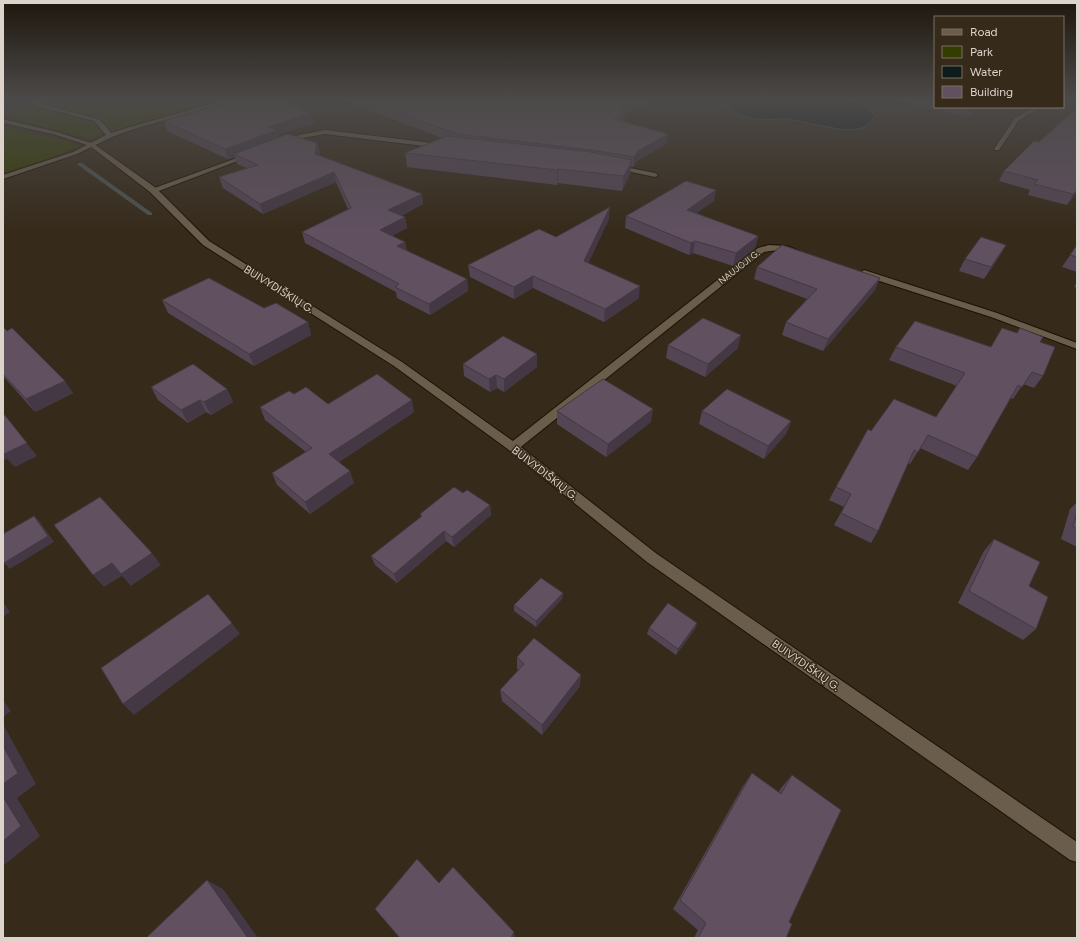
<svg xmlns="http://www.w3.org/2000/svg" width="1080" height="941" font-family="Figtree,sans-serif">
  <rect width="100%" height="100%" fill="#362a1a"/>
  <g fill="#343d00">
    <polygon points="50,99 227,99 89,138 3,117"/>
    <polygon points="3,126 73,143 77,146 62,154 3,173"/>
  </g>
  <path fill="#0d1b1d" stroke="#4b5251" d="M726,99H846C859,102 868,104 875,116C872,121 868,126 862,128C843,134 806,121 786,119C774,119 761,121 749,118C739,115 730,111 724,102Z"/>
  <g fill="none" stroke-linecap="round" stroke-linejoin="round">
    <polygon fill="#4b5251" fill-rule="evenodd" points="78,163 82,163 152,213 152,215 148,215 78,165"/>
    <defs>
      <g id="street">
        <polygon points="39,99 46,99 41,104 98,119 105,125 111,133 130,127 229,99 238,99 134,129 112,137 77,154 3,179 3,175 73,152 106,135 94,121 36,106 35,102"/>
        <polygon points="1034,107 1041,107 1019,120 999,150 995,150 994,149 1015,118"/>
        <polygon points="325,130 441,144 444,146 441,148 325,134 302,138 284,145 281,143 299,135"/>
        <polygon points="248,154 253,155 156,192 153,192 149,190"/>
        <polygon points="615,165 655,173 658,175 655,177 613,168 613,166"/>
        <polygon points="769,245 787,246 799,251 795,253 778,250 764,252 517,450 513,451 509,450 507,447 509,444 758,248"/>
        <polygon points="864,270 997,313 1077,343 1077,349 991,317 861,275 860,273"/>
      </g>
      <polygon id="secondary" points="3,119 57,132 94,144 156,188 209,241 402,362 517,444 657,554 1077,842 1077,862 1070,860 647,562 509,450 394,366 203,245 150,192 90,146 53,134 3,123"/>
    </defs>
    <use href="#street" stroke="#1d1304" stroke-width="2"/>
    <use href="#secondary" stroke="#1d1304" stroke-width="2"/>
    <use href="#street" fill="#6b5d4c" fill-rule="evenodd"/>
    <use href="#secondary" fill="#6b5d4c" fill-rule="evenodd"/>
  </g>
  <g fill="#534553">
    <polygon points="350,99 656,99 625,115 624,121 667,143 637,161 633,167 631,167 630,174 622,191 558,183 557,185 407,167 405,153 442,138 351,103"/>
    <polygon points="891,99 935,99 935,107 981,107 968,117"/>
    <polygon points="1077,108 1077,192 1067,205 1028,195 1030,190 999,181 1004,171 1039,142"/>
    <polygon points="164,121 315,123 279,134 279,137 317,143 320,153 319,155 422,194 423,204 401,216 405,217 407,228 392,236 405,242 407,251 467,279 468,291 430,315 397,298 396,292 305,243 302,232 348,209 336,182 263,214 223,188 219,177 247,168 237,164 235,157 228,159 167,131"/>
    <polygon points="714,201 696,213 758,236 755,248 733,266 693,253 689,255 625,228 626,216"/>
    <polygon points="609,219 588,263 639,298 604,322 533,288 514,299 470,277 468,265 556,237"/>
    <polygon points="1006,245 999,257 984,279 959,271 965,259"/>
    <polygon points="1077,245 1077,272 1062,267"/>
    <polygon points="757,267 880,278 875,290 823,351 782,335 786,322 807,299 754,279"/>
    <polygon points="1077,282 1077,288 1074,287"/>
    <polygon points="162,300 264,308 308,322 311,335 254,366 168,313"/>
    <polygon points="3,327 73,393 35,412 3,376"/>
    <polygon points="1040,342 1043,376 1034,388 1023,384 1013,399 1010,398 977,457 968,470 920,448 910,464 908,463 878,531 871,543 834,525 844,507 829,500 836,487 871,431 936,417 957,386 889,360 896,347 990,347"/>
    <polygon points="668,345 738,348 705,377 666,358"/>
    <polygon points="463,364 537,367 504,392 497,388 490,392 464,376"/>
    <polygon points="151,387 227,389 233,402 211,415 206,412 188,423 158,400"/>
    <polygon points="328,404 414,412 339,462 354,483 310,514 277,485 272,473 306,452 265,420 260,407"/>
    <polygon points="557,411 651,422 606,457 557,424"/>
    <polygon points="702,411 791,421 786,434 764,459 699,424"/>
    <polygon points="463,493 490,505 491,515 454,547 446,541 397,583 375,565 371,556 421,517 420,514"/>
    <polygon points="1077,502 1077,547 1061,539 1070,509"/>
    <polygon points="994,539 1036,629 1023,640 958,603 984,551"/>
    <polygon points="563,593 562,599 536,627 514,611 514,605"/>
    <polygon points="697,623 695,629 676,655 647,634 649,628"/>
    <polygon points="517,657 580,686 542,735 502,701 500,690 519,670 517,669"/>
    <polygon points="752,773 779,792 781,788 792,775 789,922 786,938 694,938 698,930 673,909 743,786"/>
  </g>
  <g fill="#433843">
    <polygon points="639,99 656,99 625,115 624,121 614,119 617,110"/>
    <polygon points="973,107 981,107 968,117 972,108"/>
    <polygon points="312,113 315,123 279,134 280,140 234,154 235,157 228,159 225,149 268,127"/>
    <polygon points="668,134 667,143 637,161 633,167 634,157 638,151"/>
    <polygon points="317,143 320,153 317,164 315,154"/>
    <polygon points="632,160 630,174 622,191 624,176"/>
    <polygon points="558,169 558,183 557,185 557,170"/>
    <polygon points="334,172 336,182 263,214 260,204"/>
    <polygon points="716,190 714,201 685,221 687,210"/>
    <polygon points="1077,190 1077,192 1067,205 1073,194"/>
    <polygon points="422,194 423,204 390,221 388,210"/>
    <polygon points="610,207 609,219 584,273 584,261"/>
    <polygon points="405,217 407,228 382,241 380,230"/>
    <polygon points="758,236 755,248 733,266 736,253"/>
    <polygon points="695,241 693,253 689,255 691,243"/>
    <polygon points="405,242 407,253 397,246"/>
    <polygon points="1006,245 999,257 984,279 991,267"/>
    <polygon points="533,276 533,288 514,299 514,287"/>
    <polygon points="880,278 875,290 823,351 828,339"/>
    <polygon points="467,279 468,291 430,315 429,304"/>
    <polygon points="640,286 639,298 604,322 605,309"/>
    <polygon points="308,322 311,335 254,366 249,354"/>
    <polygon points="741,335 738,348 705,377 708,364"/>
    <polygon points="537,354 537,367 504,392 504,379"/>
    <polygon points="496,375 497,388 490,392 489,379"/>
    <polygon points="65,381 73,393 35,412 26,399"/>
    <polygon points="227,389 233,402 211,415 204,402"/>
    <polygon points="200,400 206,412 188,423 181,410"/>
    <polygon points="412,400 414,412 333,466 329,454"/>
    <polygon points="653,409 651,422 606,457 608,444"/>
    <polygon points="3,413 37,456 15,467 7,459 3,461"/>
    <polygon points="791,421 786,434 764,459 768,446"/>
    <polygon points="350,471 354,483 310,514 305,502"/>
    <polygon points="490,505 491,515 454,547 452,537"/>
    <polygon points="34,516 40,522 54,542 10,569 4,563"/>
    <polygon points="444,531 446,541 397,583 394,574"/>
    <polygon points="152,553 161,565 131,586 122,576 104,587 93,575 112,563"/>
    <polygon points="563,593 562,599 536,627 536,621"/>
    <polygon points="3,602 10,612 3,617"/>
    <polygon points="232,623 240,634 134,715 123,704"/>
    <polygon points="697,623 695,629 676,655 678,649"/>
    <polygon points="581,675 580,686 542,735 542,725"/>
    <polygon points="3,700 11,711 3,717"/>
    <polygon points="3,724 36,784 17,798 40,836 3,866"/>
    <polygon points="207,880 223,889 258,938 248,938"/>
    <polygon points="514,932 515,937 515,938 511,938"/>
  </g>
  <g fill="#605060" stroke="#433843">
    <polygon points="242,99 278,99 312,113 268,127 278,130 225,149 164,121"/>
    <polygon points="362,99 639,99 617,110 625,112 614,119 668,134 638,151 634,157 591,150 457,134"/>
    <polygon points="1077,108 1077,190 1073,194 1034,184 1038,180 1004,171 1034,141 1039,142"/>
    <polygon points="288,134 317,143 315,154 422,194 388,210 405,217 380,230 405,242 397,246 467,279 429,304 395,287 399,284 302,232 351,208 334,172 260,204 219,177 258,165 234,154"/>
    <polygon points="447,136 591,152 632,160 624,176 558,169 557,170 405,153"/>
    <polygon points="686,181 716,190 687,210 758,236 736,253 695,241 691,243 626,216"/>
    <polygon points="610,207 584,261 640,286 605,309 533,276 514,287 468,265 539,229 556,237"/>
    <polygon points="981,237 1006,245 991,267 965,259"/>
    <polygon points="782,245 880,278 828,339 786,322 817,289 757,267"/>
    <polygon points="1077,245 1077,257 1070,255"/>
    <polygon points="209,278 264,308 276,303 308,322 249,354 162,300"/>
    <polygon points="703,318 741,335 708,364 668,345"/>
    <polygon points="915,321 991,347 1002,328 1017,333 1020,328 1043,337 1040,342 1055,347 1043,376 1032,372 1022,387 1018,385 977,457 928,435 918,452 914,450 878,531 841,513 851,494 836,487 868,429 871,431 894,399 936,417 965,373 896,347"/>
    <polygon points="3,327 7,331 12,328 65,381 26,399 3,374"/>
    <polygon points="503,336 537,354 504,379 496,375 489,379 463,364"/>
    <polygon points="193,364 227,389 204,402 200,400 181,410 151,387"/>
    <polygon points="377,374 412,400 329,454 350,471 305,502 272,473 312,448 260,407 289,391 294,394 306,387 328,404"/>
    <polygon points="603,379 653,409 608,444 557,411"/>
    <polygon points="727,389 791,421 768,446 702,411"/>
    <polygon points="3,413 27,443 4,454 3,454"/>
    <polygon points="454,487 463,493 467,490 490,505 452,537 444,531 394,574 371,556 422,516 420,514"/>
    <polygon points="100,497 152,553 121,574 112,563 93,575 54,525"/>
    <polygon points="1077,513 1077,529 1073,527"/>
    <polygon points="34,516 48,536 4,563 3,562 3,534"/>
    <polygon points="994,539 1040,562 1029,586 1048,597 1036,629 969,591"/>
    <polygon points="541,578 563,593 536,621 514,605"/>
    <polygon points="208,594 232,623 123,704 101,668"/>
    <polygon points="668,603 697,623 678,649 649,628"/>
    <polygon points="534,638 581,675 542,725 500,690 524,664 517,657"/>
    <polygon points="3,746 18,773 3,784"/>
    <polygon points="752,773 781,794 792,775 841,810 789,922 792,924 786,938 698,938 706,923 680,900"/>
    <polygon points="3,797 21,826 3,841"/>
    <polygon points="417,859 439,883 453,867 514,932 511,938 400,938 375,909"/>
    <polygon points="207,880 248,938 146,938"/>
  </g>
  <linearGradient id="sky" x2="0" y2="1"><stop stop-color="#1e170e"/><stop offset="0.43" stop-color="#4c4a49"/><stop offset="1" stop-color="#4c4a49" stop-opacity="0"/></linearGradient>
  <rect width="1080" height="231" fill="url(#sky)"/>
  <g text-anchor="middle" stroke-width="3" stroke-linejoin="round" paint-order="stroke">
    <g font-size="9" fill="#dcd4ca" stroke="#362a1a">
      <text transform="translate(739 267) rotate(-38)" y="3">NAUJOJI G.</text>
    </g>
    <g font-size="11" fill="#dcd4ca" stroke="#362a1a">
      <text transform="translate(279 289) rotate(32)" y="4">BUIVYDIŠKIŲ G.</text>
      <text transform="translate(545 473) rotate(38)" y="4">BUIVYDIŠKIŲ G.</text>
      <text transform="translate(806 665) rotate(35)" y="4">BUIVYDIŠKIŲ G.</text>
    </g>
  </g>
  <rect width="1080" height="941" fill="none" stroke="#dcd4ca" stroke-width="8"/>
  <rect x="934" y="16" width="130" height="92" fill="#362a1a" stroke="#786e60"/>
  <rect x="942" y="29" width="20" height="6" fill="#6b5d4c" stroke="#786e60"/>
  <text x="970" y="36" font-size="12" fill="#dcd4ca">Road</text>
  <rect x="942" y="46" width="20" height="12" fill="#343d00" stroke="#786e60"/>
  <text x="970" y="56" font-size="12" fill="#dcd4ca">Park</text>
  <rect x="942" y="66" width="20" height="12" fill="#0d1b1d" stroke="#786e60"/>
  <text x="970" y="76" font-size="12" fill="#dcd4ca">Water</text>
  <rect x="942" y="86" width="20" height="12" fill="#605060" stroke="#786e60"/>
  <text x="970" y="96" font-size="12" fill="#dcd4ca">Building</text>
</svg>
